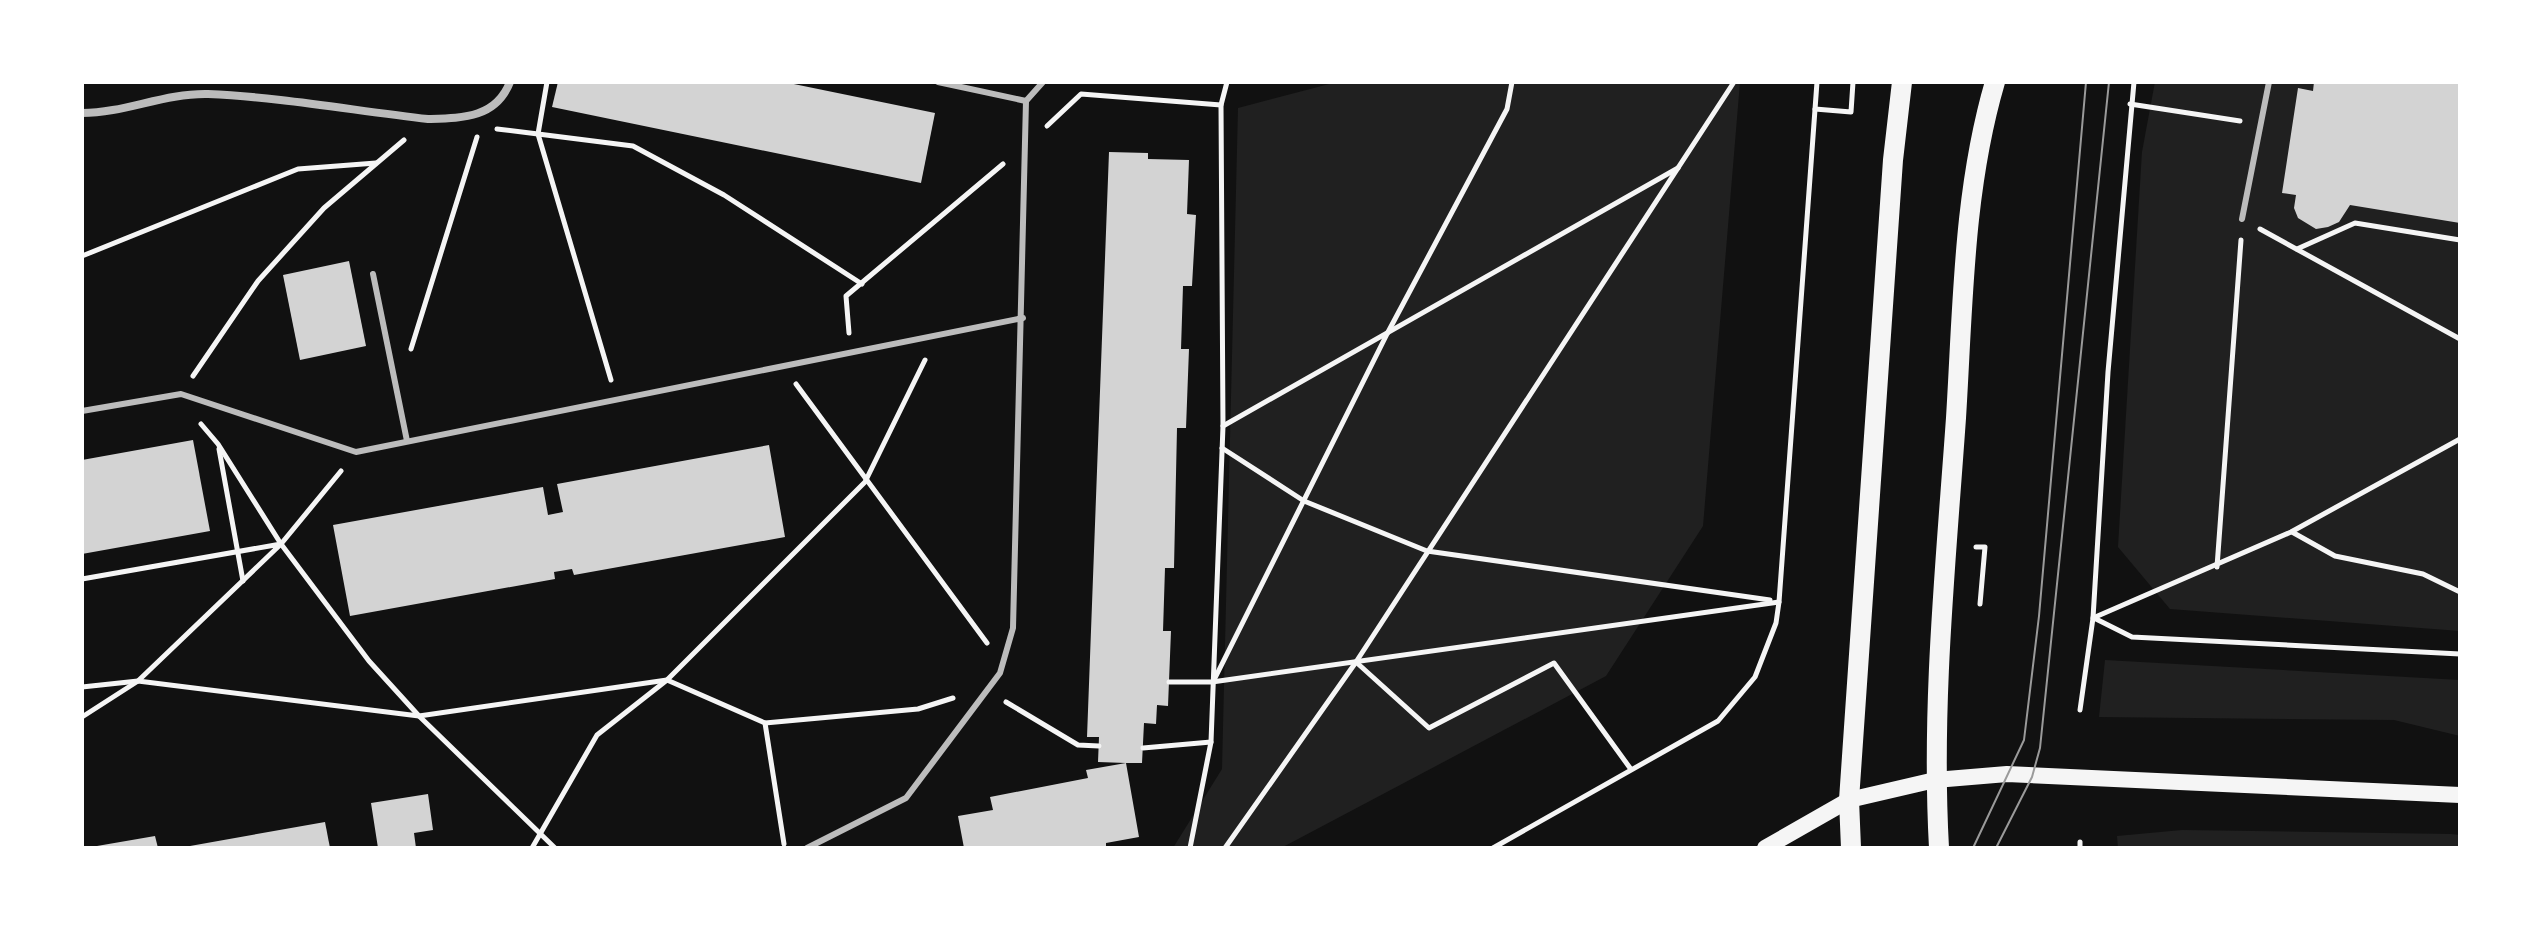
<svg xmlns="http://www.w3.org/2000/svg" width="2542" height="930" font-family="'Exo 2',sans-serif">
  <rect width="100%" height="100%" fill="#111"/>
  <g fill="#202020">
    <polygon points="1337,82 1740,82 1703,526 1606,676 1281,848 1173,848 1222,769 1238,108"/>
    <polygon points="2155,82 2460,82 2460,631 2170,609 2118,547 2142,152"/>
    <polygon points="2105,660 2460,680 2460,736 2394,720 2099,717"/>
    <polygon points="2182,830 2451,834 2460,835 2460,848 2118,848 2117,836"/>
  </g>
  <g fill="#d3d3d3">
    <polygon points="558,82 784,82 935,113 921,183 552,107"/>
    <polygon points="2314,82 2460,82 2460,223 2350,205 2339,222 2328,227 2316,229 2298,218 2294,208 2296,195 2282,193 2298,88 2313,91"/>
    <polygon points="1109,152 1148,153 1148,159 1189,160 1187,214 1196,215 1192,286 1183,286 1181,349 1189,349 1186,428 1177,428 1174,568 1165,568 1163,631 1171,631 1168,706 1157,705 1156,724 1144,723 1142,763 1126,763 1139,837 1106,843 1106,848 964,848 958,816 993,810 990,797 1088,778 1086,770 1126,763 1098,762 1099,737 1087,737"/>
    <polygon points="349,261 366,346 300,360 283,275"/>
    <polygon points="193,440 210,531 82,554 82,460"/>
    <polygon points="769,445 785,537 574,575 572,569 554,572 555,579 350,616 333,525 543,487 548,515 563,512 557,484"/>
    <polygon points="428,794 433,830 414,833 416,848 378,848 371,803"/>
    <polygon points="325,822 330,848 190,848 190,846"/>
    <polygon points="155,836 158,848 97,848 97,846"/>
  </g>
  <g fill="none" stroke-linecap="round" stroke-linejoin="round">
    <g stroke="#f5f5f5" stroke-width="5">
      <polyline points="2130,104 2240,121"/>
      <polyline points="1815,109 1851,112 1853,82"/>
      <polyline points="1047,126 1081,94 1221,105"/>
      <polyline points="497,129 538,134 547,82"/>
      <polyline points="2260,229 2460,339"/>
      <polyline points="2297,249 2355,223 2460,240"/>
      <polyline points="82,256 298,169 376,163"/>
      <polyline points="849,333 846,296 1003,164"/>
      <polyline points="411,349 477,137"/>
      <polyline points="193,376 258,281 324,208 404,140"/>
      <polyline points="611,380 538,134 633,146 724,195 862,284"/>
      <polyline points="796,384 987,643"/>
      <polyline points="201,424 218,444 281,544 369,661 419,716 555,848"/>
      <polyline points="1223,426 1678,168"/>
      <polyline points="1222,448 1304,501 1427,551 1770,600"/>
      <polyline points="219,449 243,581"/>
      <polyline points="2292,532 2335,556 2423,574 2460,592"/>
      <polyline points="281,544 341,471"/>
      <polyline points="1976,547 1985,547 1980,604"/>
      <polyline points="2217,567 2241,240"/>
      <polyline points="82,579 281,544 138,681 82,717"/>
      <polyline points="2093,618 2291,532 2460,439"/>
      <polyline points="2094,618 2132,637 2460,654"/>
      <polyline points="1356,662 1429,728 1554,663 1630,768"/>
      <polyline points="1215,678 1387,334 1507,109 1512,82"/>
      <polyline points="1169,682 1212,682 1779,602"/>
      <polyline points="82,687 138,681 419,716 667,680 765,723 784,844"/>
      <polyline points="1006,702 1078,745 1099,746"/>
      <polyline points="2080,710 2093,618 2108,372 2134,82"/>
      <polyline points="765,723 918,709 953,698"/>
      <polyline points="1143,748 1211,742"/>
      <polyline points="2080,842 2080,848"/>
      <polyline points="532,848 597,735 667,680 865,482 925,360"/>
      <polyline points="1190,848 1211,742 1223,426 1221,105 1227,82"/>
      <polyline points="1225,848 1356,662 1734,82"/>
      <polyline points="1493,848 1718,721 1755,677 1776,623 1779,602 1817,82"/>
    </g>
    <g stroke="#bcbcbc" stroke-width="6">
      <polyline points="938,82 1026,101"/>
      <polyline points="2242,219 2269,82"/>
      <polyline points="373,274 407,441"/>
      <polyline points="82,411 181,394 356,452 1023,318"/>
      <polyline points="807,848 906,798 1000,673 1013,628 1026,101 1043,82"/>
    </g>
    <path stroke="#bcbcbc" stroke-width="8" d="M82,113C125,113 164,93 208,94C281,97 356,111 428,119C463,118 496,118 510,82"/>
    <polyline stroke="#f5f5f5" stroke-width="16" points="1765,848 1849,800 1935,780 2007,774 2460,795"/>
    <g stroke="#f5f5f5" stroke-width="20">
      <polyline points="1851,848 1849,800 1893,160 1902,82"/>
      <path d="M1939,848C1931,705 1946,561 1956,418C1963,306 1963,191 1995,82"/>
    </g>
    <g stroke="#9a9a9a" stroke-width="2">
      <polyline points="1973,848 2024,740 2039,616 2086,82"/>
      <polyline points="1996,848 2032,777 2040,748 2109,82"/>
    </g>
  </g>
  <rect width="2542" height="930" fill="none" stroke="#ffffff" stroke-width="168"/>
</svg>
